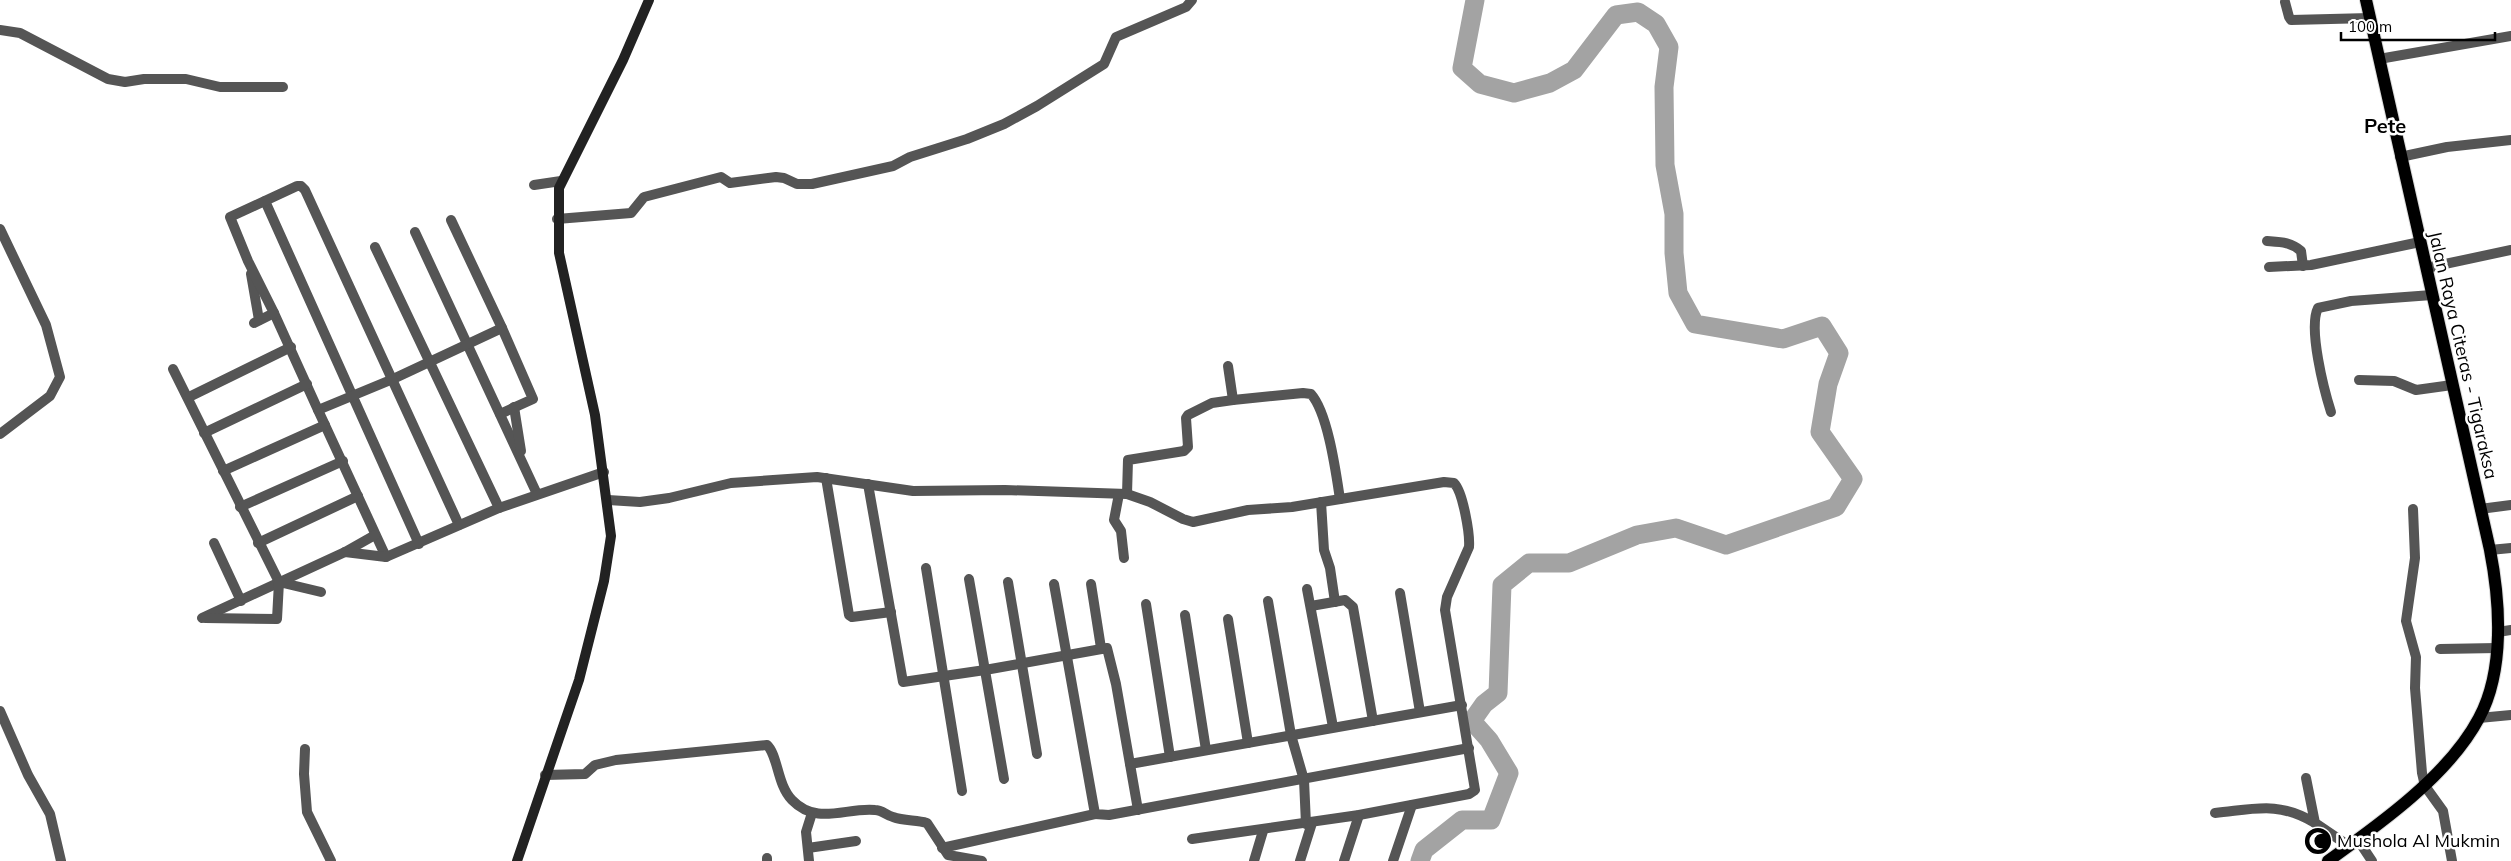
<svg xmlns="http://www.w3.org/2000/svg" width="2511" height="861" font-family="Mulish,sans-serif">
  <rect width="100%" height="100%" fill="#fff"/>
  <g fill="none" stroke-linecap="round" stroke-linejoin="round">
    <polyline stroke="#a3a3a3" stroke-width="19" points="1420,861 1424,850 1462,820 1491,820 1509,773 1489,740 1472,721 1484,704 1498,693 1502,585 1529,563 1569,563 1637,535 1676,528 1726,545 1836,507 1853,479 1820,432 1828,384 1839,353 1822,326 1783,339 1695,324 1678,293 1674,253 1674,214 1665,165 1664,87 1669,47 1656,24 1638,12 1616,15 1574,70 1550,83 1514,93 1480,84 1462,68 1475,0"/>
    <defs>
      <path id="primary" d="M2328,861C2380,824 2449,775 2479,718C2505,670 2500,601 2490,550L2366,0"/>
    </defs>
    <use href="#primary" stroke="#dbdbdb" stroke-width="14"/>
    <g stroke="#555" stroke-width="10">
      <polyline points="2285,2 2289,17 2291,20 2370,18"/>
      <polyline points="0,30 20,33 108,79 125,82 144,79 186,79 220,87 283,87"/>
      <polyline points="2379,59 2511,36"/>
      <polyline points="2400,157 2447,147 2511,140"/>
      <polyline points="534,185 561,181"/>
      <polyline points="265,201 419,544"/>
      <polyline points="557,219 631,213 644,197 721,177 730,183 776,177 784,178 797,184 812,184 893,166 910,157 967,139 1004,124 1037,106 1104,64 1116,37 1186,7 1192,0"/>
      <polyline points="0,229 46,325 60,377 50,396 0,434"/>
      <polyline points="415,232 537,494"/>
      <path d="M2267,241C2281,242 2291,242 2301,251L2303,266"/>
      <polyline points="375,247 499,508"/>
      <polyline points="2269,267 2311,265 2420,242"/>
      <polyline points="2426,268 2511,250"/>
      <polyline points="251,274 259,320"/>
      <polyline points="274,313 318,410 393,379 502,328 451,220"/>
      <polyline points="254,323 274,313 248,261 230,217 297,186 301,186 305,190 459,525"/>
      <polyline points="173,369 279,582"/>
      <polyline points="2359,380 2394,381 2416,390 2452,385"/>
      <polyline points="189,397 291,347"/>
      <path d="M1233,400L1303,393L1311,394C1328,413 1336,473 1340,499"/>
      <polyline points="514,407 521,451"/>
      <polyline points="318,410 386,557 499,508 604,472"/>
      <path d="M2331,412C2324,390 2308,328 2318,308L2351,301L2432,295"/>
      <polyline points="500,414 533,399 502,328"/>
      <polyline points="204,433 307,384"/>
      <polyline points="223,471 325,425"/>
      <polyline points="826,478 849,615 852,617 891,612"/>
      <polyline points="868,484 903,682 985,670 1107,648 1116,684 1138,810"/>
      <polyline points="1119,494 1114,520 1121,531 1124,558"/>
      <polyline points="1127,494 1128,460 1184,451 1188,447 1186,418 1188,415 1212,403 1233,400 1228,366"/>
      <path d="M608,500L640,502L669,498L731,483L817,477L913,491L1005,490L1127,494L1150,502L1183,519L1193,522L1248,510L1292,507L1444,482L1454,483C1463,492 1470,534 1469,547L1447,597L1445,610L1475,790L1469,794L1359,815L1192,839"/>
      <polyline points="1321,502 1324,550 1330,568 1335,602"/>
      <polyline points="240,507 343,461"/>
      <polyline points="2413,509 2415,558 2406,621 2416,657 2415,688 2422,773 2425,786 2443,811 2452,861"/>
      <polyline points="2480,509 2511,505"/>
      <polyline points="214,543 241,601"/>
      <polyline points="258,543 358,496"/>
      <polyline points="2490,550 2511,548"/>
      <polyline points="345,552 386,557"/>
      <polyline points="926,568 962,791"/>
      <polyline points="969,579 1004,779"/>
      <polyline points="1008,582 1037,754"/>
      <polyline points="1054,584 1095,814 1109,815 1469,748"/>
      <polyline points="1091,584 1101,648"/>
      <polyline points="1307,589 1333,727"/>
      <polyline points="1400,593 1420,712"/>
      <polyline points="1268,601 1291,735 1304,780 1306,824"/>
      <polyline points="1146,604 1170,757"/>
      <polyline points="1311,606 1345,600 1353,607 1373,721"/>
      <polyline points="1185,615 1206,750"/>
      <polyline points="202,618 345,552 375,535"/>
      <polyline points="205,618 277,619 279,582 321,592"/>
      <polyline points="1228,619 1248,743"/>
      <polyline points="2498,632 2511,630"/>
      <polyline points="2440,649 2497,648"/>
      <polyline points="0,711 28,775 50,814 61,861"/>
      <polyline points="2479,718 2511,715"/>
      <polyline points="305,749 304,774 307,812 331,861"/>
      <polyline points="1130,764 1462,705"/>
      <path d="M545,775L585,774L595,765L616,760L767,745C778,755 777,785 792,800C817,826 846,807 875,810C882,810 886,815 893,817C904,821 916,820 927,823L948,855L982,861"/>
      <polyline points="2306,778 2315,823 2349,846"/>
      <path d="M2215,813C2256,809 2278,801 2315,823"/>
      <polyline points="2358,840 2372,861"/>
      <polyline points="808,848 856,841"/>
      <polyline points="942,848 1095,814"/>
      <polyline points="767,858 767,861"/>
      <polyline points="809,861 806,832 812,813"/>
      <polyline points="1254,861 1263,831"/>
      <polyline points="1300,861 1312,823"/>
      <polyline points="1344,861 1359,815"/>
      <polyline points="1393,861 1412,805"/>
    </g>
    <polyline stroke="#222" stroke-width="10" points="517,861 579,680 604,581 611,536 595,415 559,253 559,188 623,60 649,0"/>
    <use href="#primary" stroke="#000" stroke-width="12"/>
  </g>
  <defs>
    <symbol id="mosque-disc" viewBox="-11 -11 22 22"><circle r="9.5" fill="#000" stroke="#fff"/><path d="M3.5-4.9A6 6 0 1 0 3.5 4.9A5 5 0 1 1 3.5-4.9Z" fill="#fff"/></symbol>
  </defs>
  <g fill-rule="evenodd">
    <use href="#mosque-disc" x="2302" y="825" width="32" height="32"/>
  </g>
  <g text-anchor="middle" stroke-width="5" stroke-linejoin="round" paint-order="stroke">
    <g font-size="18" fill="#000" stroke="#fff">
      <text transform="translate(2463 355) rotate(77)" y="6">Jalan Raya Citeras - Tigaraksa</text>
    </g>
    <g font-size="18" fill="#000" stroke="#fff" text-anchor="start">
      <text x="2337" y="847">Mushola Al Mukmin</text>
    </g>
    <g font-size="20" font-weight="bold" fill="#000" stroke="#fff">
      <text x="2385" y="133">Pete</text>
    </g>
  </g>
  <path d="M2341 32v8h154v-8" fill="none" stroke="#000000" stroke-width="2.5"/>
  <text x="2348" y="32" font-size="15" fill="#000000" stroke="#ffffff" stroke-width="4" paint-order="stroke">100 m</text>
</svg>
